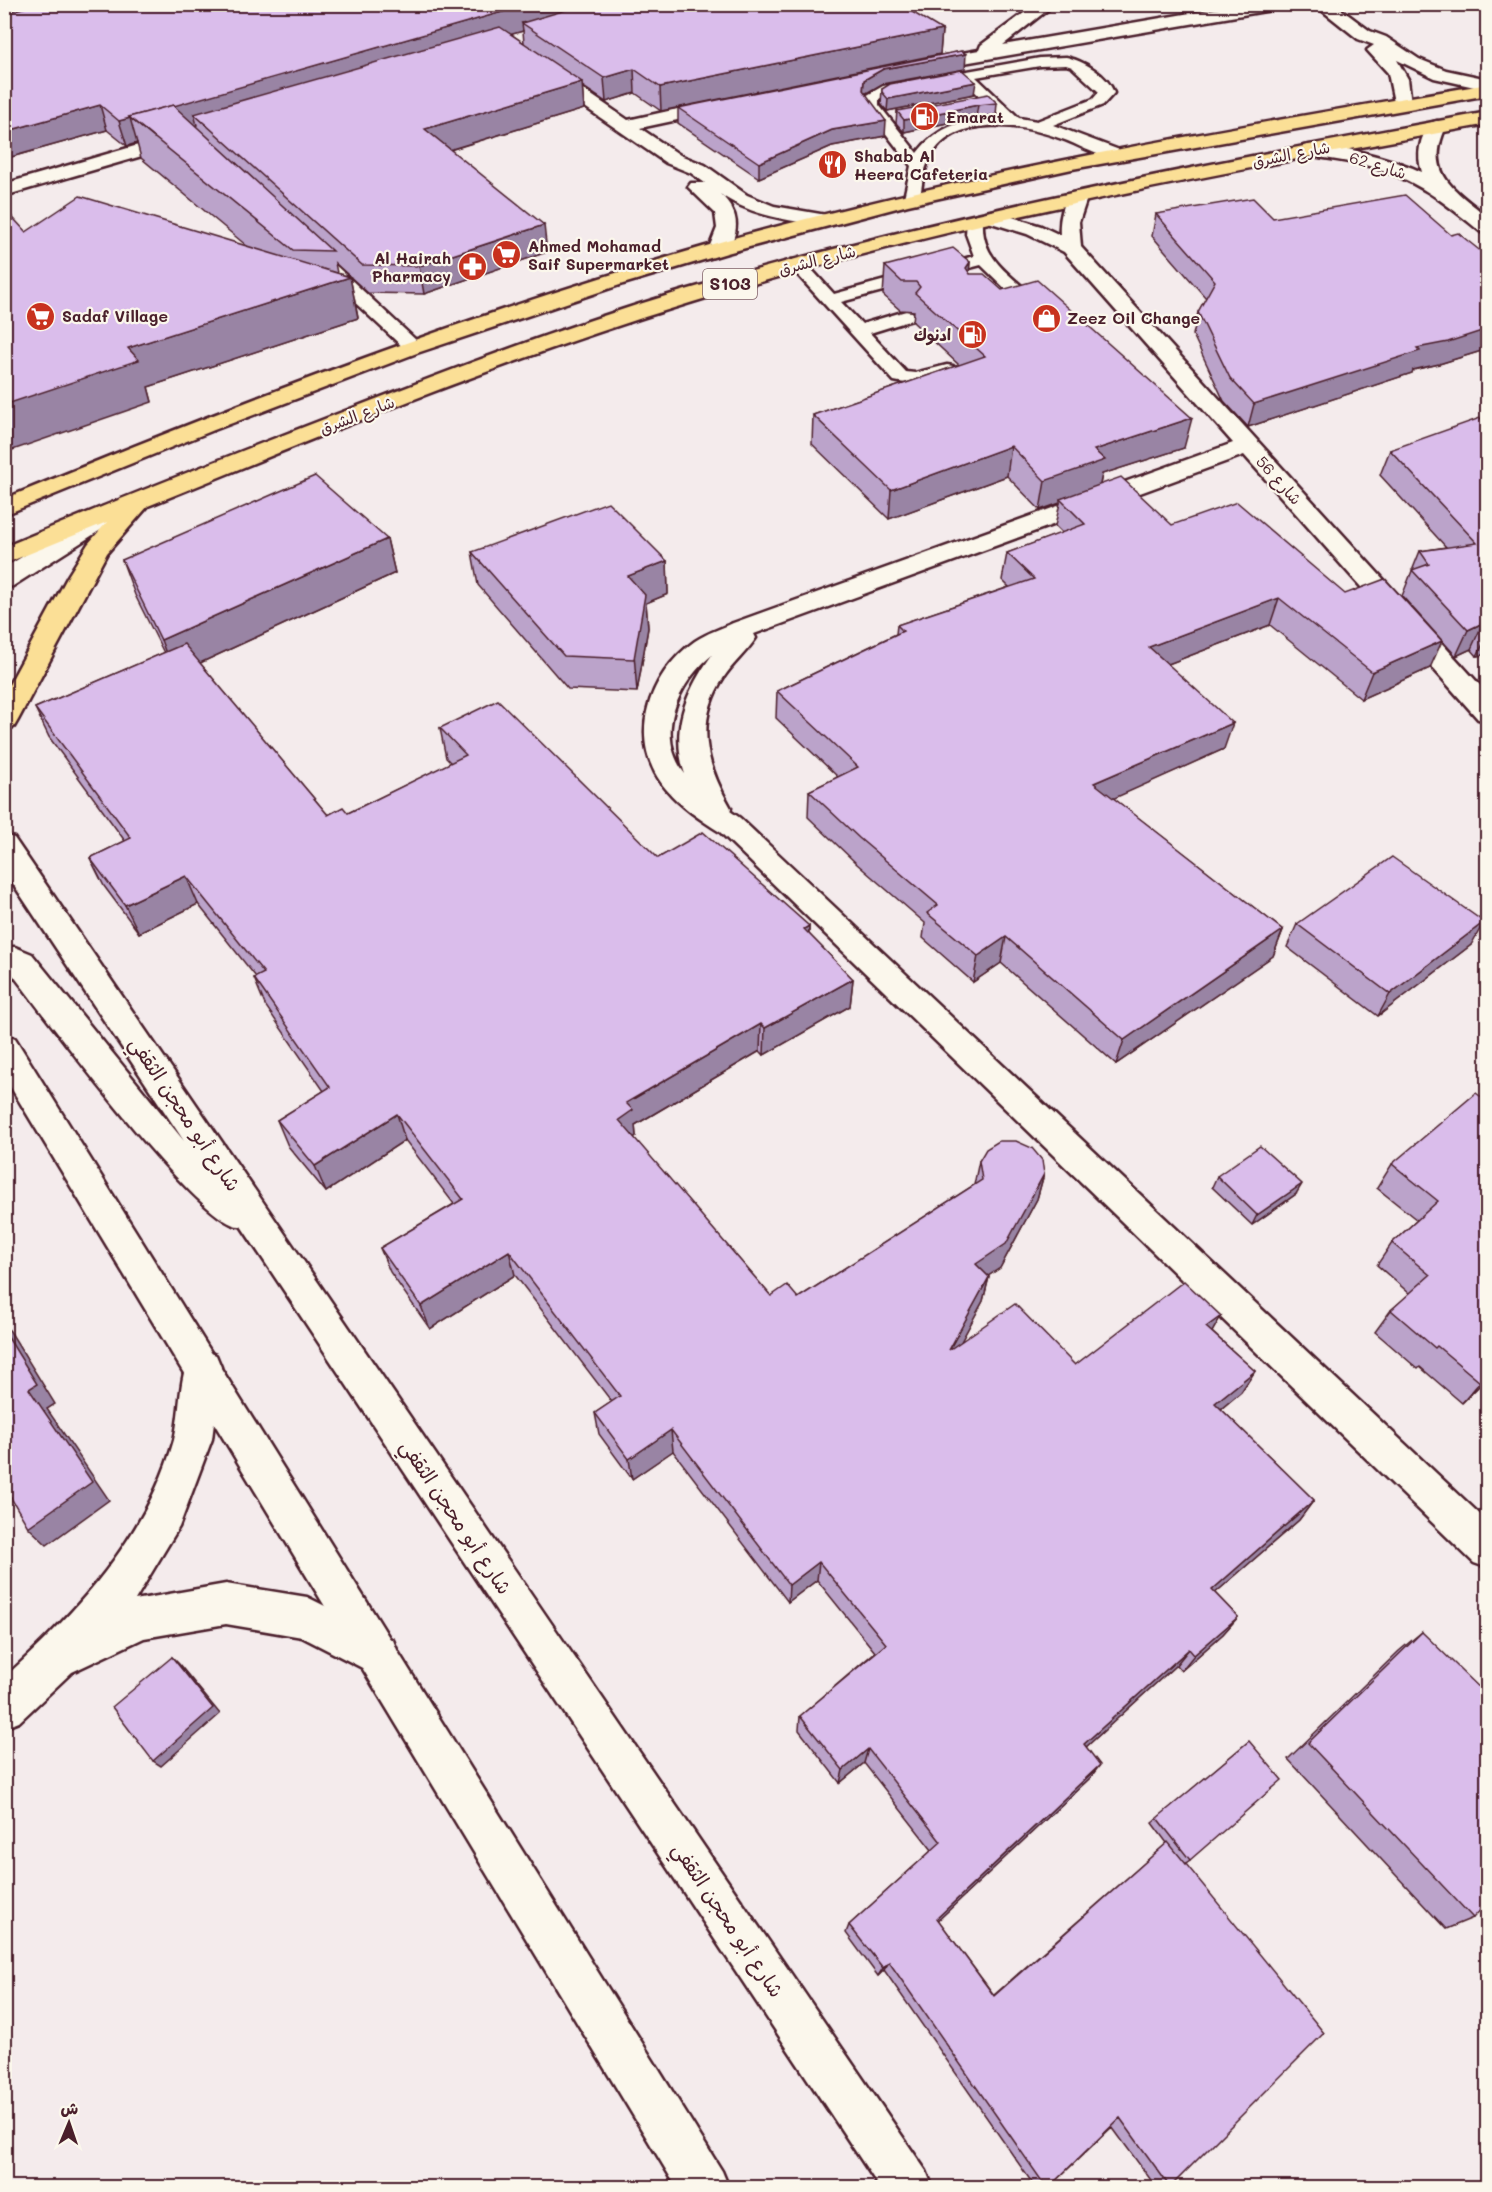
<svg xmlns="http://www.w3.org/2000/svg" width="1492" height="2192" font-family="Mali,'Playpen Sans Arabic',sans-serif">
  <rect width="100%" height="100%" fill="#f4ebec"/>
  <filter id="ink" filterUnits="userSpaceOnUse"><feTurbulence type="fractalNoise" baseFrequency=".0167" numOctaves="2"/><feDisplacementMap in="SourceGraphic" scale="12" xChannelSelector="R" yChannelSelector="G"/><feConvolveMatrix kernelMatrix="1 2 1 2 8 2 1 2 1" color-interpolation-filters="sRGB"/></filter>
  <g filter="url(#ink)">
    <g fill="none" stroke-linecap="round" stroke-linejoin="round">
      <defs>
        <g id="lane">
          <path d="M1066,57C1084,61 1108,75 1114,93L1103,105L1053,125L1122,151L1124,154L1122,157C1105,161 1081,146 1065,140C1026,125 955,111 930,158C923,170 922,185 920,198L918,201H906L904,198L911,166L864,105V97L883,86L1040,58ZM1066,65L1072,67L1099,92L1093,99L1037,121L1019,118L976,77L1040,66ZM962,79L1001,117C968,117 937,126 917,153L879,105V99L888,94Z"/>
          <path d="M975,217L983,222C981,256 1007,273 1030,293L1033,297L1030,301H1018L981,265L841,302L862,324L906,311L912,312L915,316L912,320L870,333L906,372L915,373L947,365L953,366L956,370L953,374C932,380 915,386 894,381L788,264L791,260H803L834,294L974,256L966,234L967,222Z"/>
          <polygon points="326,261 332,262 419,343 422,347 419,351 407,351 320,270 317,266 320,262"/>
        </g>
        <g id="street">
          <polygon points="1036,4 1055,4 1003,45 1243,4 1285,4 1277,9 923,70 917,69 914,65 917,61 923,60 979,50 981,45"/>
          <polygon points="1314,4 1334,4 1370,31 1386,37 1419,59 1446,70 1488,79 1488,90 1434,78 1397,60 1408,79 1411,103 1409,107 1395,107 1388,73 1367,50 1374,45 1358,39"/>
          <path d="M546,67L552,68L628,120L722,99L729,101L731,105L729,109L640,128L680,155L705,165L747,195L774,206L832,216L835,220L832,224L825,226C788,220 751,216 720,194C739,211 741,231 726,252L719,254L712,252L709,248L717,228L715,213L688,187L691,183H705L691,173L666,163L540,76L537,72L540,68Z"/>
          <path d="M1437,121L1444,123L1446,127C1424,174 1455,190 1488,217V234L1481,232C1444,202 1416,179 1369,166C1348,161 1326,159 1304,154L1301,150L1304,146C1329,140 1399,161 1422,172C1416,154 1420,138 1430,123Z"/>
          <polygon points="183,132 190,134 192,138 190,142 4,196 4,184"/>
          <path d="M1077,192L1084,194L1087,198L1079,222L1081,247L1488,694V721L1478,719L1244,455L754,634L756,638C747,652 733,663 724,677C694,723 706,765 731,808L730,811L740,818L1488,1522V1568L1474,1563L720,832C701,820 681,807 666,789C626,741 647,675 695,641C707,633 720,629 733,623L1233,443L1064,252L1027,234L985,221L982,217L985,213L992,211L1041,226L1060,235C1059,221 1062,206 1070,194ZM712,655C686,691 670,730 685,774C654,734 678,683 712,655Z"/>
          <path d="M203,1350L216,1355L221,1367L212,1439L179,1527L135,1600L226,1584L307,1597L393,1640L399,1655L393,1670L378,1676L302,1637L226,1624L144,1638L72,1672L19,1722L4,1728V1678C77,1612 147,1536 174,1440C181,1412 178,1382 190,1355Z"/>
        </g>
        <g id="secondary">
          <polygon points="112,505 121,507 124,512 121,517 13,586 4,588 4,568 103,507"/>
          <path d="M4,835L14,838L926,2171L933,2188H880L241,1226C202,1231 41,1010 10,971H4V947H15L32,954L184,1141L4,870Z"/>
          <polygon points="4,1034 15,1038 722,2171 729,2188 677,2188 4,1076"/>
        </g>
        <g id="primary">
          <path d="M1488,84V95L1072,169L908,205L727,253L623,284L417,353L214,430L4,515V499C236,403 471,313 713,244C967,172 1227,128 1488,84Z"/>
          <path d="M1488,112V124C1220,172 953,222 693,302C508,358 327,433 148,506L107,553L18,720L14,727L4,729V694L68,576L88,544L107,522L4,564V547C117,500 231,455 345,411C456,368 568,325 682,291C946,213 1217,161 1488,112Z"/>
        </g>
      </defs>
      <use href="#lane" stroke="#4a1f2b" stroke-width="5"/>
      <use href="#street" stroke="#4a1f2b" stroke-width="5"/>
      <use href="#secondary" stroke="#4a1f2b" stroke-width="5"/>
      <use href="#primary" stroke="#4a1f2b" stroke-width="5"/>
      <use href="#lane" fill="#fbf7ec" fill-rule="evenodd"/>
      <use href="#street" fill="#fbf7ec" fill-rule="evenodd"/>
      <use href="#secondary" fill="#fbf7ec" fill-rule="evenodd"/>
      <use href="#primary" fill="#fbdf96" fill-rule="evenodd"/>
    </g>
    <g fill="#bba3ca" stroke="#4a1f2b" stroke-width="1.5" fill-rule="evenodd">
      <path d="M4,13L942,30L940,54L678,108L965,69L882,84L865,94L885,136L832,146L759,178L678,123V108L661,111L635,93L606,102L582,86L584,109L450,150L547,252L424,294L368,293L335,263L337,273L350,277L358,318L148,387L152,402L26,232L247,246L141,158L137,143L127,146L107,130L4,159ZM523,31L524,43L511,34Z"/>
      <polygon points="882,89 974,94 887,111 881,104"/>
      <polygon points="997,103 996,115 976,117 904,132 896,123 897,111"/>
      <polygon points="1156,214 1273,218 1451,235 1488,257 1488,349 1439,364 1413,370 1412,373 1248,427 1224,401 1193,335 1198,312 1206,298 1152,236"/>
      <polygon points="970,262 969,273 1184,448 1102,474 1100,485 1430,668 1361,699 1270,625 1168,664 1224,749 1113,798 1283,930 1273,956 1116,1064 1001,963 973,982 923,938 925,923 857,864 808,817 809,791 838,777 776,718 777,691 896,634 897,625 1009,587 1002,580 1007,553 1062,533 1055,526 1060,503 1040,510 1007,476 889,519 812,444 813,415 959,365 913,322 914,311 900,310 883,295 885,266"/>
      <polygon points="1488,425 1488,654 1477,656 1471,649 1456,656 1402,596 1420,551 1446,547 1380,475 1390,450"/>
      <polygon points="387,539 395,573 200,663 328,815 348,813 451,763 446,758 440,728 658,858 809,926 809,934 853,979 850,1006 764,1055 760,1051 635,1125 636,1136 634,1138 771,1296 798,1298 974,1185 979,1161 1044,1174 1037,1199 1000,1268 988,1276 989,1277 983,1301 960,1343 1075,1365 1221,1316 1212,1332 1255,1371 1241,1392 1221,1409 1314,1500 1299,1520 1215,1593 1238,1617 1223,1634 1181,1671 1176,1665 1086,1747 1090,1778 938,1920 994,1995 1167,1843 1152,1823 1249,1741 1190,1860 1186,1863 1170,2187 1156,2187 1112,2127 1049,2187 1035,2187 884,1970 878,1976 846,1933 849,1925 932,1850 864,1763 840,1783 799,1730 800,1716 875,1652 817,1580 788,1602 673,1451 632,1479 599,1434 595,1413 612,1402 515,1275 430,1329 390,1272 380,1248 454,1204 405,1140 326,1192 288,1146 277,1120 324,1091 265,1005 254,978 256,977 198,904 139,933 104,886 90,858 125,841 49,737 35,708 164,653 135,595 122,560"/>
      <polygon points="472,552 667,561 668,594 646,603 648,628 637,692 568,689 478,585"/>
      <polygon points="1297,924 1471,945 1378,1016 1287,947"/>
      <polygon points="1488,1102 1488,1377 1462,1403 1420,1367 1418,1369 1375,1332 1391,1310 1410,1294 1377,1265 1392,1243 1417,1220 1377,1188 1392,1164"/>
      <polygon points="1217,1176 1296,1194 1252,1225 1212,1187"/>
      <polygon points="1422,1632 1473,1918 1446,1929 1288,1759 1399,1651"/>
    </g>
    <g fill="#9984a4" stroke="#4a1f2b" stroke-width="1.5">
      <polygon points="530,4 613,4 522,23 523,31 205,123 194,114 197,125 154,138 130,118"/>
      <polygon points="942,30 940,54 661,111 660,87"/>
      <polygon points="966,54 965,69 882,84 863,95 864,80 883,69"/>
      <polygon points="634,69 635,93 606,102 604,78"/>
      <polygon points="582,82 584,109 429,156 425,129"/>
      <polygon points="976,82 974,94 887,111 888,99"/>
      <polygon points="100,105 107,130 4,159 4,132"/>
      <polygon points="978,105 976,117 904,132 904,120"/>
      <polygon points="130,118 137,143 127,146 119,121"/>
      <polygon points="886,121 885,136 832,146 759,178 759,163 832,130"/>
      <polygon points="544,225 547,252 424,294 419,266"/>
      <polygon points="970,262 967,291 966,268"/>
      <polygon points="350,277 358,318 148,387 152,402 4,453 4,405 128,348"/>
      <polygon points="1488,329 1488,349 1439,364 1413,370 1412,373 1248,427 1254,404 1417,348"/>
      <polygon points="1192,418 1184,448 1102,474 1099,489 1060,499 1060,503 1040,510 1045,481 1094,450"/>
      <polygon points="1011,446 1007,476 889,519 891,490"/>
      <polygon points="387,539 395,573 174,675 161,640"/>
      <polygon points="667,561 668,594 646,603 648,628 637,692 628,576"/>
      <polygon points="1279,598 1270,625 1142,674 1149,647"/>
      <polygon points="1483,623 1471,649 1456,656 1468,630"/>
      <polygon points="1488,634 1488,654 1477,656"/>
      <polygon points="1442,641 1430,668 1361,699 1372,672"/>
      <polygon points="1233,723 1224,749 1088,810 1094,783"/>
      <polygon points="186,876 198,904 139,933 125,905"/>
      <polygon points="1484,922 1471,945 1378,1016 1390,994"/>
      <polygon points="809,926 808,953 804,929"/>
      <polygon points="1283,930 1273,956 1116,1064 1124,1040"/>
      <polygon points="1006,937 1001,963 973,982 978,956"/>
      <polygon points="853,979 850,1006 764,1055 765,1028"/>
      <polygon points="761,1024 760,1051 635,1125 636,1136 622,1146 619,1120 626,1103"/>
      <polygon points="397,1114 405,1140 326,1192 315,1166"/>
      <polygon points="1044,1174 1037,1199 1000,1268 970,1288 976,1264"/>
      <polygon points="1302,1184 1296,1194 1252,1225 1257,1215"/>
      <polygon points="509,1251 515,1275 430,1329 421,1306"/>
      <polygon points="989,1277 983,1301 944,1373 949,1350"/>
      <polygon points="1221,1316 1208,1339 1206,1327"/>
      <polygon points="4,1325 10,1331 55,1404 47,1409 109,1500 47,1545 28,1527 29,1389 4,1331"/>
      <polygon points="1255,1371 1241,1392 1203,1424 1215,1403"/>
      <polygon points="1488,1375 1488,1377 1462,1403 1480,1382"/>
      <polygon points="671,1430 673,1451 632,1479 629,1459"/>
      <polygon points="1314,1500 1299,1520 1198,1608 1212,1590"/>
      <polygon points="819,1562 817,1580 788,1602 789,1585"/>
      <polygon points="1238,1617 1223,1634 1181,1671 1194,1655"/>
      <polygon points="1189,1649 1176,1665 1074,1758 1084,1744"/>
      <polygon points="172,1657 179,1664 220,1714 161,1766 153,1761"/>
      <polygon points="868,1749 864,1763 840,1783 843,1770"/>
      <polygon points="1100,1765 1090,1778 931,1927 937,1918"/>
      <polygon points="889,1962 884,1970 878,1976 883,1968"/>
    </g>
    <g fill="#dabdeb" stroke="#4a1f2b" stroke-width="1.5">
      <polygon points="38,4 275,5 530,4 174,106 173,105 129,117 130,118 119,121 100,105 4,132 4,13"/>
      <polygon points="586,4 899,4 942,30 660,87 634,69 604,78 522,23"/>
      <polygon points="500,27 582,82 425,129 544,225 419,266 362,265 194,114"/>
      <polygon points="961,51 966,54 883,69 864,80 863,90 886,121 832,130 759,163 678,108"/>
      <polygon points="962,70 976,82 888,99 882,92 882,89 890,84"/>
      <polygon points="988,94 997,103 978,105 904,120 897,111"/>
      <polygon points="173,105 332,251 293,250 129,117"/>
      <polygon points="1405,195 1451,235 1458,233 1488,257 1488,329 1448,342 1417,348 1420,351 1254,404 1230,378 1198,312 1215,281 1156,214 1253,198 1273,218"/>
      <polygon points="80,196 350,277 128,348 139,360 4,405 4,208 26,232"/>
      <polygon points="953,248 970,262 966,268 970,274 984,274 1002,290 1037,280 1192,418 1094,450 1105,460 1045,481 1011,446 891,490 813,415 985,356 915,293 920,287 916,282 902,282 885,266"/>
      <polygon points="1480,418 1488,425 1488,628 1483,623 1468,630 1412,570 1429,564 1420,551 1477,543 1390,450"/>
      <polygon points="315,476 387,539 161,640 122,560"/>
      <polygon points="1121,477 1172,525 1237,502 1345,594 1385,579 1442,641 1372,672 1279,598 1149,647 1233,723 1094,783 1283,930 1124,1040 1006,937 978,956 927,913 938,905 859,838 809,791 858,767 777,691 903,631 897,625 1034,579 1007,553 1085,524 1060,499"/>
      <polygon points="608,502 667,561 628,576 645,595 634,659 564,656 472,552"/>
      <polygon points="184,644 328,815 343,807 348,813 466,755 440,728 498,700 658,858 703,832 809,926 804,929 853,979 765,1028 761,1024 626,1103 633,1110 619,1120 771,1296 787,1285 798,1298 982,1180 979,1161 986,1149 999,1141 1016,1141 1032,1148 1042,1160 1044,1174 1006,1244 976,1264 989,1277 949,1350 1015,1304 1075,1365 1184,1281 1221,1316 1206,1327 1255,1371 1215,1403 1314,1500 1212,1590 1238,1617 1194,1655 1189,1649 1084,1744 1100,1765 937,1918 994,1996 1168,1842 1324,2033 1170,2187 1120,2118 1049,2187 1046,2187 889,1962 883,1968 849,1925 941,1842 868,1749 843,1770 800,1716 886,1644 819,1562 789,1585 671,1430 629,1459 595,1413 620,1396 509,1251 421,1306 380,1248 463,1199 397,1114 315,1166 277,1120 330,1087 254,978 264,973 186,876 125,905 90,858 131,838 35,708"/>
      <polygon points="1392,857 1484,922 1390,994 1297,924"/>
      <polygon points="1476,1093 1488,1102 1488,1375 1480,1382 1437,1346 1435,1348 1391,1310 1430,1275 1392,1243 1438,1201 1392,1164"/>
      <polygon points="1260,1146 1302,1184 1257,1215 1217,1176"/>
      <polygon points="4,1331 37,1384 29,1389 92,1482 28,1527 4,1486"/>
      <polygon points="1422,1632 1488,1696 1488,1902 1473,1918 1308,1743"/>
      <polygon points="172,1657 213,1708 153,1761 112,1707"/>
      <polygon points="1249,1741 1282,1780 1190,1860 1157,1818"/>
    </g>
  </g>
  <defs>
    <symbol id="fuel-disc" viewBox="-11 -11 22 22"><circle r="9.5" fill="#c8321e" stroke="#fbf7ec"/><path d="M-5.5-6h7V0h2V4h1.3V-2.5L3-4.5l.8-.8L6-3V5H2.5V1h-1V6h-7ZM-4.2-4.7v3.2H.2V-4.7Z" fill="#fff"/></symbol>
    <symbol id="restaurant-disc" viewBox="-11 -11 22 22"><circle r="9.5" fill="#c8321e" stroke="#fbf7ec"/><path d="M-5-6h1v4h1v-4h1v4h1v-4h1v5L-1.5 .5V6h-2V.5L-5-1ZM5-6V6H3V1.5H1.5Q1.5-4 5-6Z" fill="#fff"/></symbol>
    <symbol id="supermarket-disc" viewBox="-11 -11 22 22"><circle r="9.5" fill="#c8321e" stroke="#fbf7ec"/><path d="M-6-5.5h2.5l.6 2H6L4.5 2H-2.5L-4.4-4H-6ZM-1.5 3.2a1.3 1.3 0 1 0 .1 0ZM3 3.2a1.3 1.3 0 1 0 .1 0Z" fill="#fff"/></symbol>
    <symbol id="pharmacy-disc" viewBox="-11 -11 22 22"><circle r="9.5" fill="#c8321e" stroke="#fbf7ec"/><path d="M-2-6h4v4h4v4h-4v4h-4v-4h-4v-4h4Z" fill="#fff"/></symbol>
    <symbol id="shop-disc" viewBox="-11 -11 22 22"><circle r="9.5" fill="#c8321e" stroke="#fbf7ec"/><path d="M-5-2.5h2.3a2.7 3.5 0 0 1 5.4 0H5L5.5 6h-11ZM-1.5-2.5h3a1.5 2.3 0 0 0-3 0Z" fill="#fff"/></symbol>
  </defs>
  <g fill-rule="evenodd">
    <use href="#fuel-disc" x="908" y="100" width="33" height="33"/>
    <use href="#restaurant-disc" x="816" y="148" width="33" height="33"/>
    <use href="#supermarket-disc" x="490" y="238" width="33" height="33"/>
    <use href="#pharmacy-disc" x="456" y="250" width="33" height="33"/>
    <use href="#supermarket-disc" x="24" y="300" width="33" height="33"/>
    <use href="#shop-disc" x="1030" y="302" width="33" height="33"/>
    <use href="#fuel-disc" x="956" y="318" width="33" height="33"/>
  </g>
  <g text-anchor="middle" stroke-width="4.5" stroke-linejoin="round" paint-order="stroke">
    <g font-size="16" font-weight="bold" fill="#4a1f2b" stroke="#fbf7ec" text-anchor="start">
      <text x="946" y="123">Emarat</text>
      <text x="854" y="162">Shabab Al<tspan x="854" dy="18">Heera Cafeteria</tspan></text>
      <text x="528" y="252">Ahmed Mohamad<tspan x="528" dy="18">Saif Supermarket</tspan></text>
      <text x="451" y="264" text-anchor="end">Al Hairah<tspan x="451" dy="18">Pharmacy</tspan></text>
      <text x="62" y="322">Sadaf Village</text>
      <text x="1067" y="324">Zeez Oil Change</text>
      <text x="951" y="341" text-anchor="end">ادنوك</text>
    </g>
    <g font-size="16" fill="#4a1f2b" stroke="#fbf7ec">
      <text transform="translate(1291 154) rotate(-11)" y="6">شارع الشرق</text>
      <text transform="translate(1378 165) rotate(17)" y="6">شارع 62</text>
      <text transform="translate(817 260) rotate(-14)" y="6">شارع الشرق</text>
      <text transform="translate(357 415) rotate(-21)" y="6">شارع الشرق</text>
      <text transform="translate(1279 480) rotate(48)" y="6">شارع 56</text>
    </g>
    <rect fill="#fbf7ec" stroke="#7f6065" stroke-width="1.5" x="703" y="269" width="54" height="30" rx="4.5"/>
    <g font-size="18" font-weight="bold" fill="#4a1f2b">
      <text x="730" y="290">S103</text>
    </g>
    <g font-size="20" fill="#4a1f2b" stroke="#fbf7ec">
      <text transform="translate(185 1114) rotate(56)" y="7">شارع أبو محجن الثقفي</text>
      <text transform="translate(456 1517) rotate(56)" y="7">شارع أبو محجن الثقفي</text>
      <text transform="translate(728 1920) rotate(56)" y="7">شارع أبو محجن الثقفي</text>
    </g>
  </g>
  <rect width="1492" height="2192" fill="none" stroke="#fbf7ec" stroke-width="24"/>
  <rect x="12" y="12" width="1468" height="2168" fill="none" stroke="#4a1f2b" stroke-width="2" filter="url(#ink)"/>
  <g transform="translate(69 2123) rotate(2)" stroke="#fbf7ec" stroke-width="4.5" paint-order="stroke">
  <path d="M0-4.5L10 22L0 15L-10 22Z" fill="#4a1f2b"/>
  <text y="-9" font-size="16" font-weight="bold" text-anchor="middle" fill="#4a1f2b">ش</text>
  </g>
</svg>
